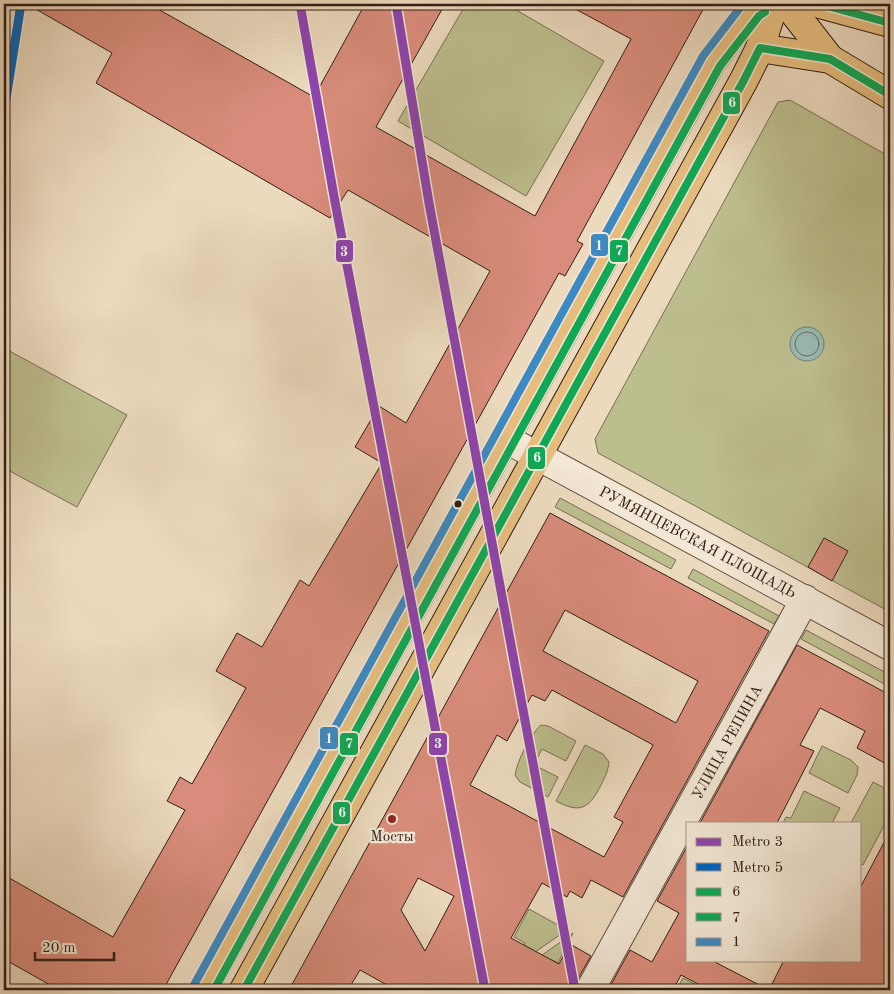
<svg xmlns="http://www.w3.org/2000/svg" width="894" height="994" font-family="'Old Standard TT',serif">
  <rect width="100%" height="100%" fill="#ecdabe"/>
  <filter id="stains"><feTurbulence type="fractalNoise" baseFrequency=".004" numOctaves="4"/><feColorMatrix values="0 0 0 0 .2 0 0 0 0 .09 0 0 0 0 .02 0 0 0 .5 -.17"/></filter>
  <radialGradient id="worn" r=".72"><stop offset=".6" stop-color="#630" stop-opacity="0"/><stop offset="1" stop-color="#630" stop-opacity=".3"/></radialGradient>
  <g fill="#bdbe8e" stroke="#776e52">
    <polygon points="466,4 506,4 604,61 526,196 398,121"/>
    <polygon points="790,100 890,157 890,612 598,453 595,439 778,102"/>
    <polygon points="4,348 127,415 77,507 4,468"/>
    <polygon points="560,498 676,560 671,569 555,507"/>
    <polygon points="693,569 779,616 774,624 688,578"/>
    <polygon points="806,630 890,675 890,687 801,639"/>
    <path d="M541,725L548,726L576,741L566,761L542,749L534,765L558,777L548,797L520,782L515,775C517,761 530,735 541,725Z"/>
    <path d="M585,745L603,754L609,762C608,772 604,779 600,787C588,810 579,813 556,801Z"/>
    <polygon points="822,746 851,760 858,767 857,775 848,793 809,773"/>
    <polygon points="873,782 890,791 890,819 888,818 863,865 860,864 860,823 851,823"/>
    <polygon points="804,791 840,808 832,823 783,823 786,817 791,818"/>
    <polygon points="529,909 567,930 525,959 518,955 525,943 514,937"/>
    <polygon points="573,933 558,963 552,960 531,963"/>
    <polygon points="683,978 706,990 676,990"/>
  </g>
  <circle fill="#99bab4" stroke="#6f7c74" cx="807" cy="344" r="17"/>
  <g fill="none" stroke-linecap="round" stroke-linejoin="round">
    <circle stroke="#656c64" stroke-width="1" cx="807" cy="344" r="12"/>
  </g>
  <g fill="#d98c7b" stroke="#311e15" fill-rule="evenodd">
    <polygon points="27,4 149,4 314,97 365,4 445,4 376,127 535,216 631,39 566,4 706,4 577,241 583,244 565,276 559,273 163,990 59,990 4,959 4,875 113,937 185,810 167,801 180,777 192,784 246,688 216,671 237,633 262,647 300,580 309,586 382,463 355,447 379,406 406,423 490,271 348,190 330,218 96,83 112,53"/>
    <path d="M550,513L769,631L623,897L591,880L582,898L570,891L567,897L542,883L511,938L559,964L570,944L591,956L576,982L574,990H396L360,970L348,990H289ZM565,610L698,681L676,723L543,651ZM552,690L653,745L614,817L623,822L604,857L470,785L497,735L507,741L532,695L545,701ZM418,878L454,896L425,951L401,910Z"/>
    <polygon points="824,538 848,551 832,581 808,567"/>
    <polygon points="797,645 890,695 890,766 857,748 865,731 820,708 800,745 814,751 777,823 700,823"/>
    <polygon points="890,831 890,990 769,990 784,960 860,960 860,888"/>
    <polygon points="688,845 688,960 711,960 769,990 709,990 681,975 673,990 608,990 630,950 652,962 679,913 657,901"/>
  </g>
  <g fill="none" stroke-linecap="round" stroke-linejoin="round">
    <defs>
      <g id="street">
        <polyline points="506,439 890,646"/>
        <polyline points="590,990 805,599"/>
      </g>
      <g id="primary">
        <polyline points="787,4 830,59"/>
        <polyline points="820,4 890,23"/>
        <polyline points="760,48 830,59 890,95"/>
        <polyline points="203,990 712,61 752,9 759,4"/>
        <polyline points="244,990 744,80 760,48 774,4"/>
      </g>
    </defs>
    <use href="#street" stroke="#604d3f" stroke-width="30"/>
    <use href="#primary" stroke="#311e15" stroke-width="30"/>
    <use href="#street" stroke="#f3e7d5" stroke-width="28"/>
    <use href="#primary" stroke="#e6bd7f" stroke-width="28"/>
    <defs>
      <g id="bus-1">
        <polyline points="820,4 890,23"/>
        <polyline points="244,990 744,80 760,48 830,59 890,95"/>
      </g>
      <polyline id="bus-2" points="214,990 720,66 759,16 765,12"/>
      <polyline id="bus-3" points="194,985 703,56 743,4"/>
    </defs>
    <use href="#bus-1" stroke="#f3e7d5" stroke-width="11"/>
    <use href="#bus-2" stroke="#f3e7d5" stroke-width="11"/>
    <use href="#bus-3" stroke="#f3e7d5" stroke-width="11"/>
    <use href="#bus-1" stroke="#10a855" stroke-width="8"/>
    <use href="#bus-2" stroke="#10a855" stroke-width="8"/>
    <use href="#bus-3" stroke="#3d8ac2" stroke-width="8"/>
    <defs>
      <g id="metro-1">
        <polyline points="300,4 335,202 485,990"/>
        <polyline points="396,4 429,203 575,990"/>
      </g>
      <polyline id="metro-2" points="4,111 21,4"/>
    </defs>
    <use href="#metro-1" stroke="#f3e7d5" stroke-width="12"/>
    <use href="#metro-2" stroke="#f3e7d5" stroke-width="12"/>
    <use href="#metro-1" stroke="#8e44ad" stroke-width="9"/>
    <use href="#metro-2" stroke="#0065bd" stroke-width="9"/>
  </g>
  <circle fill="#311e15" stroke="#f3e7d5" stroke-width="2" cx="458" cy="504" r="4.5"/>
  <circle fill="#8f2418" stroke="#f3e7d5" stroke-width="2" cx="392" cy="819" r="5"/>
  <g text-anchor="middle" stroke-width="4.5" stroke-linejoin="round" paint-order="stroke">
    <g font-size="15" fill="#311e15" stroke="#f3e7d5">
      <text transform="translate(698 542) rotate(28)" y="5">РУМЯНЦЕВСКАЯ ПЛОЩАДЬ</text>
      <text transform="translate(727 742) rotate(-61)" y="5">УЛИЦА РЕПИНА</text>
    </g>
    <g font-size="15" fill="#311e15" stroke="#f3e7d5">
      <text x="392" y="841">Мосты</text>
    </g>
  </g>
  <g stroke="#f3e7d5" stroke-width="2">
    <rect x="722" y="91" width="19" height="24" rx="5" fill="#10a855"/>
    <rect x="590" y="233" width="19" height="24" rx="5" fill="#3d8ac2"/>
    <rect x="609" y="239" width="20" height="24" rx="5" fill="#10a855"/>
    <rect x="335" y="239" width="19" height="24" rx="5" fill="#8e44ad"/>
    <rect x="527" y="446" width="19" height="24" rx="5" fill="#10a855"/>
    <rect x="319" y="726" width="20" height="24" rx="5" fill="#3d8ac2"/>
    <rect x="339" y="732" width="20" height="24" rx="5" fill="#10a855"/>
    <rect x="428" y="732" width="20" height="24" rx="5" fill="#8e44ad"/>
    <rect x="332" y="801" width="19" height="24" rx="5" fill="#10a855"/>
  </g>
  <g font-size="14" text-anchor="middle" font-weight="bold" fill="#fff">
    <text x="732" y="107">6</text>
    <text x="599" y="250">1</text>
    <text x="619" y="255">7</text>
    <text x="344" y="256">3</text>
    <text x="537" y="462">6</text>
    <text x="329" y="743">1</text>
    <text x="349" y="748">7</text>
    <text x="438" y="748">3</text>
    <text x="342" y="817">6</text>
  </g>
  <rect width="894" height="994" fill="none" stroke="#ecdabe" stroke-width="20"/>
  <rect x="5" y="5" width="884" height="984" fill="none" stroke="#311e15" stroke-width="2.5"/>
  <rect x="10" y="10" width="874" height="974" fill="none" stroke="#311e15"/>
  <rect x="686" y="822" width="175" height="140" fill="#f3e7d5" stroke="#a59788"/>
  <rect x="696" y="838" width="25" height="8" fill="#8e44ad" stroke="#a59788"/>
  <text x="732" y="846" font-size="15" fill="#311e15">Metro 3</text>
  <rect x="696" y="863" width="25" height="8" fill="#0065bd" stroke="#a59788"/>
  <text x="732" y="872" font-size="15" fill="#311e15">Metro 5</text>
  <rect x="696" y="888" width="25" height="8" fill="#10a855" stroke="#a59788"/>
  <text x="732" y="896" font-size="15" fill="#311e15">6</text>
  <rect x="696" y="913" width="25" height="8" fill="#10a855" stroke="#a59788"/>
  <text x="732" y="922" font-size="15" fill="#311e15">7</text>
  <rect x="696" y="938" width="25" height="8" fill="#3d8ac2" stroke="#a59788"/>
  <text x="732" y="946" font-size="15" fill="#311e15">1</text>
  <path d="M35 952v8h79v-8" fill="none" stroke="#311e15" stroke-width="2.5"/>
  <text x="42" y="952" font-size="15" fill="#311e15" stroke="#f3e7d5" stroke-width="4" paint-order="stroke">20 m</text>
  <rect width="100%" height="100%" filter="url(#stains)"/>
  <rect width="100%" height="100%" fill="url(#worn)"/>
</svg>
